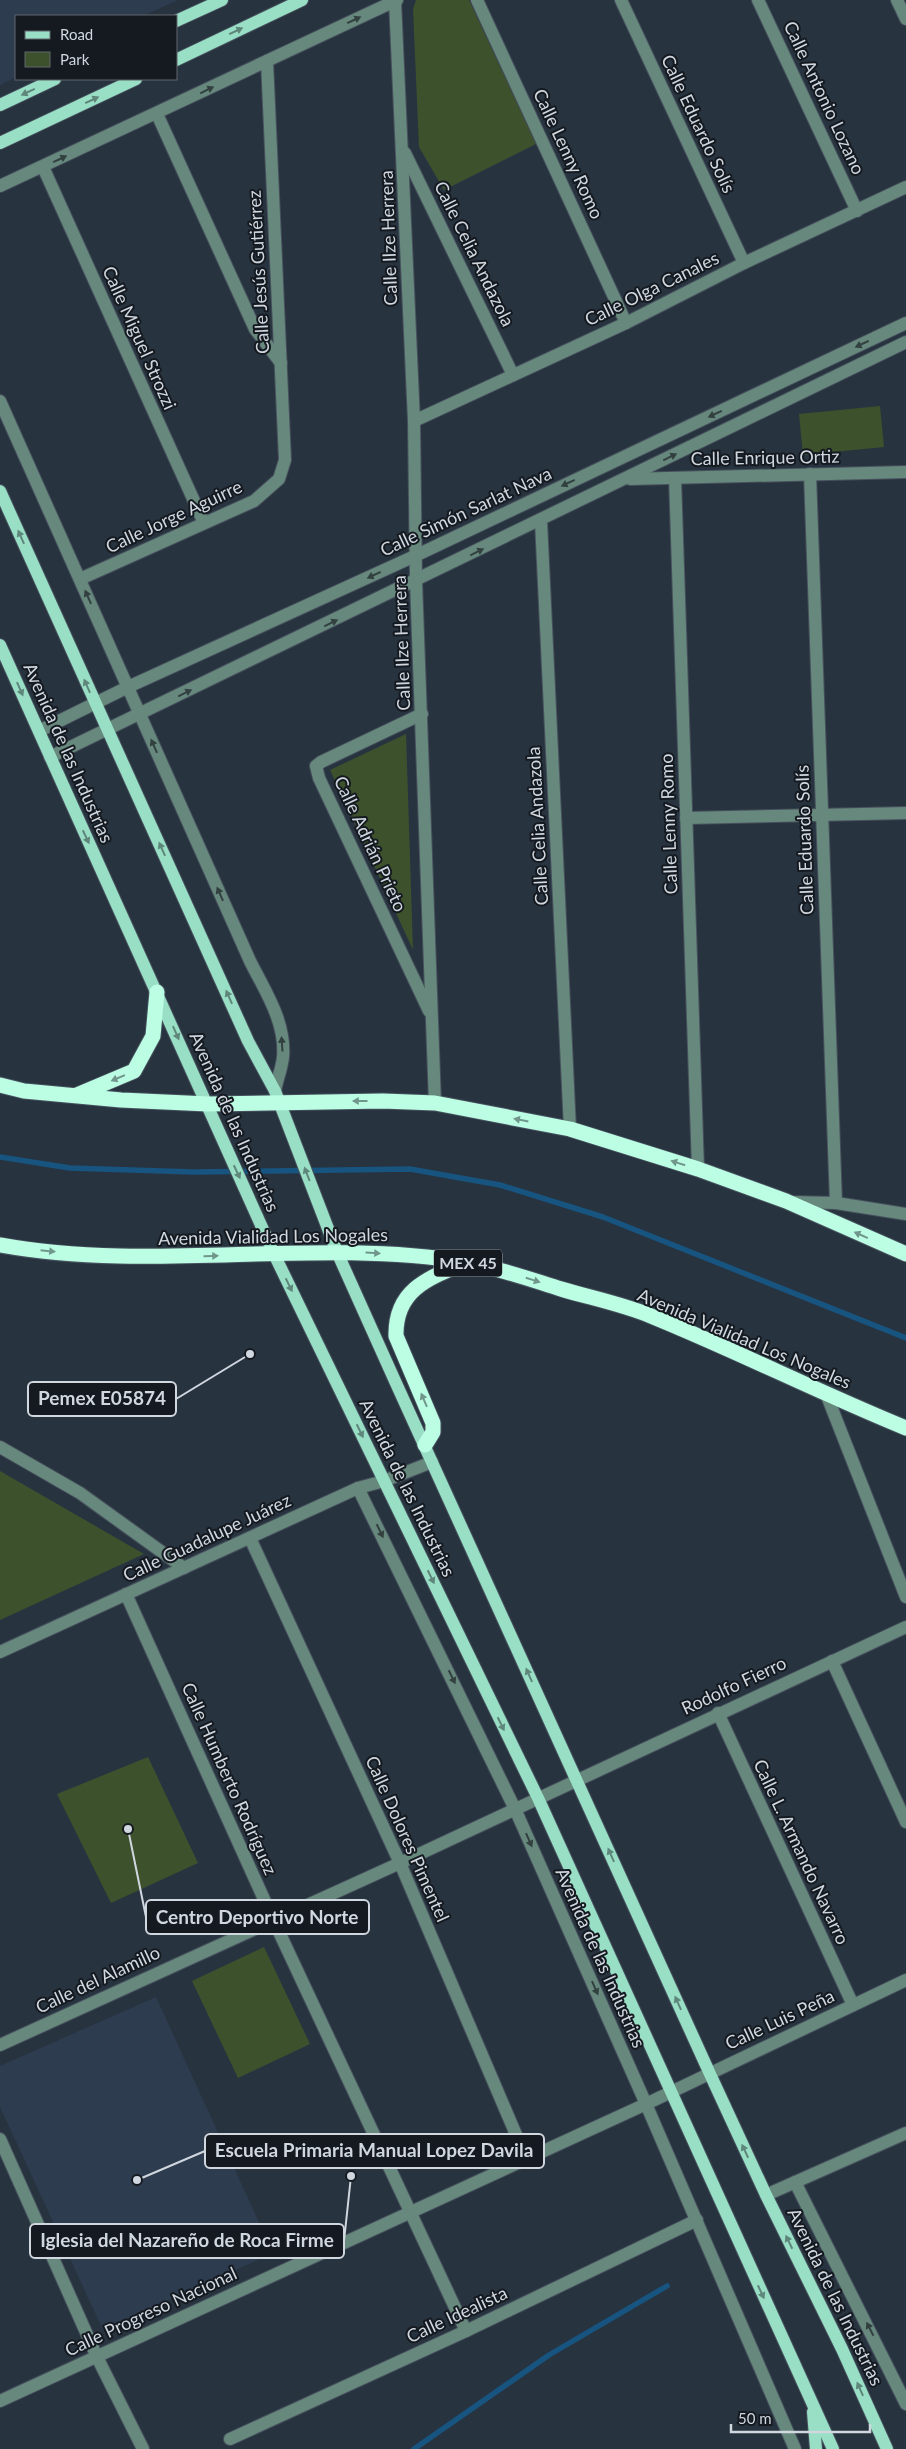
<svg xmlns="http://www.w3.org/2000/svg" width="906" height="2449" font-family="Lato,sans-serif">
  <rect width="100%" height="100%" fill="#283340"/>
  <g fill="#2e3c4f">
    <polygon points="0,0 178,0 143,16 16,16 16,77 0,85"/>
    <polygon points="156,1997 273,2253 103,2330 0,2107 0,2066"/>
  </g>
  <g fill="#3d522c">
    <polygon points="416,0 469,0 536,144 444,190 419,147 413,9"/>
    <polygon points="880,406 884,447 803,455 799,414"/>
    <polygon points="406,734 413,950 330,770"/>
    <polygon points="0,1471 144,1554 0,1620"/>
    <polygon points="148,1757 198,1863 111,1903 57,1794"/>
    <polygon points="264,1947 310,2044 238,2078 192,1981"/>
  </g>
  <g fill="none" stroke-linecap="round" stroke-linejoin="round">
    <g stroke="#17547f" stroke-width="5.5">
      <polyline points="0,1157 70,1168 193,1172 410,1169 500,1185 603,1217 906,1338"/>
      <polyline points="414,2449 549,2355 667,2286"/>
    </g>
    <defs>
      <g id="minor">
        <polyline points="477,0 626,323"/>
        <polyline points="621,0 744,263"/>
        <polyline points="758,0 857,211"/>
        <polyline points="897,0 906,19"/>
        <polyline points="395,1 414,421 416,581 435,1103"/>
        <polyline points="157,114 255,329 281,363"/>
        <polyline points="405,153 513,375"/>
        <polyline points="43,167 204,523"/>
        <polyline points="0,186 397,0"/>
        <path d="M0,401L250,961C265,991 286,1022 283,1057C282,1068 277,1080 275,1091"/>
        <polyline points="414,421 626,323 744,263 906,187"/>
        <polyline points="810,474 836,1203"/>
        <polyline points="675,478 698,1169"/>
        <polyline points="630,479 906,472"/>
        <polyline points="541,521 570,1129"/>
        <polyline points="80,579 254,501 279,479 285,460 267,61"/>
        <polyline points="422,714 321,762 316,766 319,778 429,1011"/>
        <polyline points="39,731 128,687 417,555 906,323"/>
        <polyline points="50,757 906,342"/>
        <polyline points="686,818 906,813"/>
        <polyline points="791,1202 836,1203 906,1214"/>
        <polyline points="827,1396 906,1597"/>
        <polyline points="0,1447 80,1493 184,1568"/>
        <polyline points="358,1488 515,1809 646,2104 795,2449"/>
        <polyline points="250,1538 400,1863 526,2158"/>
        <polyline points="126,1594 273,1919 466,2331"/>
        <polyline points="0,1652 358,1488 384,1481 432,1462"/>
        <polyline points="832,1661 906,1822"/>
        <polyline points="718,1713 853,2005"/>
        <polyline points="0,2045 400,1863 906,1627"/>
        <polyline points="0,2139 97,2357 143,2449"/>
        <polyline points="795,2182 906,2404"/>
        <polyline points="766,2195 906,2133"/>
        <polyline points="0,2401 646,2104 906,1980"/>
        <polyline points="230,2439 466,2331 697,2220"/>
      </g>
      <g id="major">
        <polyline points="176,21 222,0"/>
        <polyline points="176,60 302,0"/>
        <polyline points="0,105 55,79"/>
        <polyline points="0,143 136,79"/>
        <polyline points="0,491 248,1041 275,1091 337,1252 395,1381 710,2074 766,2195 842,2349 887,2449"/>
        <polyline points="0,645 274,1254 538,1798 833,2449"/>
        <polyline points="813,2412 816,2449"/>
      </g>
      <g id="highway">
        <polyline points="0,1085 24,1091 121,1100 208,1104 383,1101 435,1103 570,1129 698,1169 786,1201 906,1254"/>
        <polyline points="77,1095 134,1071 153,1036 157,992"/>
        <path d="M0,1245C154,1273 311,1237 466,1262C498,1268 529,1279 561,1289C591,1298 622,1304 651,1316C737,1351 820,1393 906,1428"/>
        <path d="M425,1445L433,1432V1423L396,1336C395,1290 428,1278 465,1263"/>
      </g>
    </defs>
    <use href="#minor" stroke="#46515d" stroke-width="14"/>
    <use href="#major" stroke="#46515d" stroke-width="14"/>
    <use href="#highway" stroke="#46515d" stroke-width="17"/>
    <use href="#minor" stroke="#67887c" stroke-width="12"/>
    <use href="#major" stroke="#99dfc5" stroke-width="12"/>
    <use href="#highway" stroke="#bcfee4" stroke-width="15"/>
  </g>
  <defs><path id="oneway-solid" d="M-6-.8H1V-3.2L6.5 0L1 3.2V.8H-6Z" transform="scale(1.25)"/></defs>
  <g fill="#324040">
    <use href="#oneway-solid" transform="translate(354 20) rotate(-25)"/>
    <use href="#oneway-solid" transform="translate(207 90) rotate(-26)"/>
    <use href="#oneway-solid" transform="translate(60 159) rotate(-25)"/>
    <use href="#oneway-solid" transform="translate(862 344) rotate(155)"/>
    <use href="#oneway-solid" transform="translate(715 414) rotate(155)"/>
    <use href="#oneway-solid" transform="translate(670 457) rotate(-26)"/>
    <use href="#oneway-solid" transform="translate(568 483) rotate(155)"/>
    <use href="#oneway-solid" transform="translate(477 552) rotate(-26)"/>
    <use href="#oneway-solid" transform="translate(374 575) rotate(155)"/>
    <use href="#oneway-solid" transform="translate(88 597) rotate(-114)"/>
    <use href="#oneway-solid" transform="translate(331 623) rotate(-26)"/>
    <use href="#oneway-solid" transform="translate(185 693) rotate(-26)"/>
    <use href="#oneway-solid" transform="translate(154 746) rotate(-114)"/>
    <use href="#oneway-solid" transform="translate(220 894) rotate(-114)"/>
    <use href="#oneway-solid" transform="translate(282 1044) rotate(-94)"/>
    <use href="#oneway-solid" transform="translate(380 1531) rotate(64)"/>
    <use href="#oneway-solid" transform="translate(452 1677) rotate(64)"/>
    <use href="#oneway-solid" transform="translate(529 1840) rotate(66)"/>
    <use href="#oneway-solid" transform="translate(595 1988) rotate(66)"/>
    <use href="#oneway-solid" transform="translate(870 2329) rotate(-117)"/>
  </g>
  <g fill="#5e867b">
    <use href="#oneway-solid" transform="translate(236 31) rotate(-25)"/>
    <use href="#oneway-solid" transform="translate(28 92) rotate(155)"/>
    <use href="#oneway-solid" transform="translate(92 100) rotate(-25)"/>
    <use href="#oneway-solid" transform="translate(21 537) rotate(-114)"/>
    <use href="#oneway-solid" transform="translate(87 686) rotate(-114)"/>
    <use href="#oneway-solid" transform="translate(20 689) rotate(66)"/>
    <use href="#oneway-solid" transform="translate(86 837) rotate(65)"/>
    <use href="#oneway-solid" transform="translate(162 849) rotate(-114)"/>
    <use href="#oneway-solid" transform="translate(229 997) rotate(-114)"/>
    <use href="#oneway-solid" transform="translate(176 1033) rotate(66)"/>
    <use href="#oneway-solid" transform="translate(237 1172) rotate(65)"/>
    <use href="#oneway-solid" transform="translate(307 1174) rotate(-111)"/>
    <use href="#oneway-solid" transform="translate(289 1285) rotate(64)"/>
    <use href="#oneway-solid" transform="translate(360 1431) rotate(64)"/>
    <use href="#oneway-solid" transform="translate(431 1577) rotate(64)"/>
    <use href="#oneway-solid" transform="translate(529 1675) rotate(-114)"/>
    <use href="#oneway-solid" transform="translate(501 1724) rotate(64)"/>
    <use href="#oneway-solid" transform="translate(611 1855) rotate(-114)"/>
    <use href="#oneway-solid" transform="translate(678 2003) rotate(-114)"/>
    <use href="#oneway-solid" transform="translate(745 2151) rotate(-115)"/>
    <use href="#oneway-solid" transform="translate(789 2242) rotate(-116)"/>
    <use href="#oneway-solid" transform="translate(761 2292) rotate(65)"/>
    <use href="#oneway-solid" transform="translate(860 2389) rotate(-114)"/>
  </g>
  <g fill="#71978c">
    <use href="#oneway-solid" transform="translate(118 1078) rotate(157)"/>
    <use href="#oneway-solid" transform="translate(360 1101) rotate(180)"/>
    <use href="#oneway-solid" transform="translate(521 1120) rotate(-169)"/>
    <use href="#oneway-solid" transform="translate(678 1163) rotate(-162)"/>
    <use href="#oneway-solid" transform="translate(861 1235) rotate(-156)"/>
    <use href="#oneway-solid" transform="translate(48 1251) rotate(6)"/>
    <use href="#oneway-solid" transform="translate(373 1253) rotate(3)"/>
    <use href="#oneway-solid" transform="translate(211 1256) rotate(-1)"/>
    <use href="#oneway-solid" transform="translate(533 1280) rotate(17)"/>
    <use href="#oneway-solid" transform="translate(424 1400) rotate(-113)"/>
  </g>
  <g text-anchor="middle" stroke-width="4" stroke-linejoin="round" paint-order="stroke">
    <rect fill="#151a20" stroke="#989ea6" stroke-width="1" x="434" y="1249.5" width="68" height="27" rx="4"/>
    <g font-size="16" font-weight="bold" fill="#d0d7df">
      <text x="468" y="1269">MEX 45</text>
    </g>
    <g font-size="18" fill="#d0d7df" stroke="#151a20">
      <text transform="translate(824 98) rotate(65)" y="6">Calle Antonio Lozano</text>
      <text transform="translate(698 124) rotate(65)" y="6">Calle Eduardo Solís</text>
      <text transform="translate(568 154) rotate(65)" y="6">Calle Lenny Romo</text>
      <text transform="translate(389 238) rotate(-92)" y="6">Calle Ilze Herrera</text>
      <text transform="translate(474 254) rotate(64)" y="6">Calle Celia Andazola</text>
      <text transform="translate(259 272) rotate(-93)" y="6">Calle Jesús Gutiérrez</text>
      <text transform="translate(652 289) rotate(-26)" y="6">Calle Olga Canales</text>
      <text transform="translate(139 338) rotate(66)" y="6">Calle Miguel Strozzi</text>
      <text transform="translate(765 458) rotate(-1)" y="6">Calle Enrique Ortiz</text>
      <text transform="translate(466 512) rotate(-25)" y="6">Calle Simón Sarlat Nava</text>
      <text transform="translate(174 517) rotate(-25)" y="6">Calle Jorge Aguirre</text>
      <text transform="translate(402 643) rotate(-92)" y="6">Calle Ilze Herrera</text>
      <text transform="translate(68 753) rotate(66)" y="6">Avenida de las Industrias</text>
      <text transform="translate(669 824) rotate(-92)" y="6">Calle Lenny Romo</text>
      <text transform="translate(538 826) rotate(-93)" y="6">Calle Celia Andazola</text>
      <text transform="translate(805 840) rotate(-92)" y="6">Calle Eduardo Solís</text>
      <text transform="translate(370 844) rotate(65)" y="6">Calle Adrián Prieto</text>
      <text transform="translate(234 1122) rotate(66)" y="6">Avenida de las Industrias</text>
      <text transform="translate(273 1237) rotate(-1)" y="6">Avenida Vialidad Los Nogales</text>
      <text transform="translate(744 1339) rotate(23)" y="6">Avenida Vialidad Los Nogales</text>
      <text transform="translate(407 1488) rotate(64)" y="6">Avenida de las Industrias</text>
      <text transform="translate(207 1538) rotate(-25)" y="6">Calle Guadalupe Juárez</text>
      <text transform="translate(734 1686) rotate(-25)" y="6">Rodolfo Fierro</text>
      <text transform="translate(229 1779) rotate(66)" y="6">Calle Humberto Rodríguez</text>
      <text transform="translate(407 1839) rotate(66)" y="6">Calle Dolores Pimentel</text>
      <text transform="translate(801 1852) rotate(65)" y="6">Calle L. Armando Navarro</text>
      <text transform="translate(600 1958) rotate(66)" y="6">Avenida de las Industrias</text>
      <text transform="translate(98 1980) rotate(-25)" y="6">Calle del Alamillo</text>
      <text transform="translate(780 2020) rotate(-25)" y="6">Calle Luis Peña</text>
      <text transform="translate(835 2297) rotate(64)" y="6">Avenida de las Industrias</text>
      <text transform="translate(151 2312) rotate(-25)" y="6">Calle Progreso Nacional</text>
      <text transform="translate(457 2315) rotate(-25)" y="6">Calle Idealista</text>
    </g>
  </g>
  <path fill="none" stroke="#d0d7df" stroke-width="2" d="M250 1354L176 1399M128 1829L146 1917M137 2180L205 2151M351 2176L344 2241"/>
  <g fill="#d0d7df" stroke="#151a20" stroke-width="2">
    <circle cx="250" cy="1354" r="5"/>
    <circle cx="128" cy="1829" r="5"/>
    <circle cx="137" cy="2180" r="5"/>
    <circle cx="351" cy="2176" r="5"/>
  </g>
  <g fill="#151a20" stroke="#d0d7df" stroke-width="2">
    <rect x="28" y="1382" width="148" height="34" rx="5"/>
    <rect x="146" y="1900" width="223" height="34" rx="5"/>
    <rect x="205" y="2134" width="339" height="34" rx="5"/>
    <rect x="30" y="2224" width="314" height="34" rx="5"/>
  </g>
  <g font-size="19" text-anchor="middle" font-weight="bold" fill="#d0d7df">
    <text x="102" y="1405">Pemex E05874</text>
    <text x="257" y="1924">Centro Deportivo Norte</text>
    <text x="374" y="2157">Escuela Primaria Manual Lopez Davila</text>
    <text x="187" y="2247">Iglesia del Nazareño de Roca Firme</text>
  </g>
  <rect x="15" y="15" width="162" height="65" fill="#151a20" stroke="#60666c"/>
  <rect x="25" y="31" width="25" height="8" fill="#99dfc5" stroke="#60666c"/>
  <text x="60" y="40" font-size="15" fill="#d0d7df">Road</text>
  <rect x="25" y="52" width="25" height="15" fill="#3d522c" stroke="#60666c"/>
  <text x="60" y="65" font-size="15" fill="#d0d7df">Park</text>
  <path d="M731 2424v8h139v-8" fill="none" stroke="#d0d7df" stroke-width="2.5"/>
  <text x="738" y="2424" font-size="15" fill="#d0d7df" stroke="#151a20" stroke-width="4" paint-order="stroke">50 m</text>
</svg>
